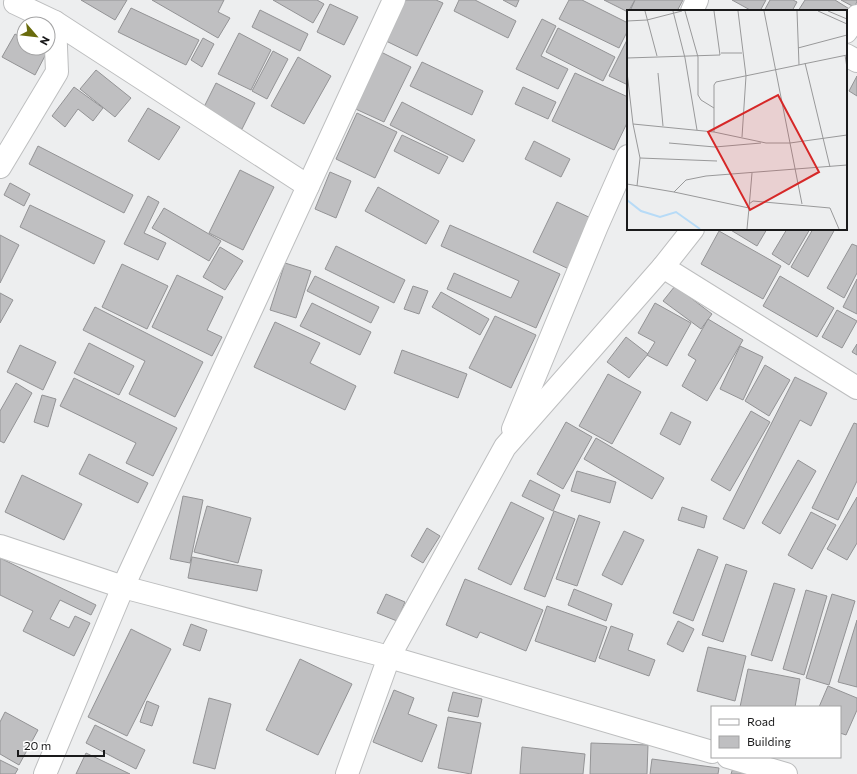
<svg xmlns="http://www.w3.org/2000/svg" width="857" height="774" font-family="Commissioner,sans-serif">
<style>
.building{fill:#bfbfc1;stroke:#939395}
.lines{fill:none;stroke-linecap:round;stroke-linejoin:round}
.minor-casing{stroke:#bdbebf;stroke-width:24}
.minor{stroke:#fff;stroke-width:22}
.inset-river{fill:none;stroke:#b7dbf7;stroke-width:2}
.inset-road{fill:none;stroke:#99999a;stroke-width:1}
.view{fill:#d62828;fill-opacity:0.15;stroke:#d62828;stroke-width:2}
.inset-edge{fill:none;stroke:#1a1a1b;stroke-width:2}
</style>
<rect width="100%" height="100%" fill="#edeeef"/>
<g class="building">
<polygon points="81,0 127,0 115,20"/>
<polygon points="152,0 224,0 218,12 230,18 218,38"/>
<polygon points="273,0 317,0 324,4 313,23"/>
<polygon points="404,0 436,0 443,3 417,56 384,40"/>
<polygon points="459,0 475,0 516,21 508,38 454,11"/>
<polygon points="503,0 519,0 516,7"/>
<polygon points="569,0 582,0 628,23 628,30 619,48 559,19"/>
<polygon points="604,0 635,0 628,12"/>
<polygon points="635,0 683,0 677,11 630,11"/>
<polygon points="732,0 766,0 760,11 752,11"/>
<polygon points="770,0 793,0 797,2 792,11 764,11"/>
<polygon points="805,0 835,0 851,10 846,17 846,11 798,11"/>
<polygon points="841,0 857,0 857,2 854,7"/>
<polygon points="330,4 358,17 344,45 317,32"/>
<polygon points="131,8 199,40 186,65 118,32"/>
<polygon points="260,10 308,34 300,51 252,27"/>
<polygon points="28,17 38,24 24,24 24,36 18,32"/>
<polygon points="542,19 556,26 541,56 568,69 558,89 516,69"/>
<polygon points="558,28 615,57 603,81 546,52"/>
<polygon points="239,33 271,50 251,90 218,74"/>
<polygon points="15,34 24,39 24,48 40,48 47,52 35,75 2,57"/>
<polygon points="203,38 214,44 202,67 191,60"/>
<polygon points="628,38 628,85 609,76"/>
<polygon points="377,50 411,67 384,122 349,106"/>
<polygon points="273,51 288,59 267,99 252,91"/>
<polygon points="298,57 331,76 304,124 271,106"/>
<polygon points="422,62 483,91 472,115 410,86"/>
<polygon points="96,70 131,98 115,117 80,89"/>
<polygon points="575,73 628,97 628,121 614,150 552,121"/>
<polygon points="857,76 857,96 849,91"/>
<polygon points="216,83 255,103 242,129 203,109"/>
<polygon points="74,87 103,108 93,121 78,109 65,127 52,116"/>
<polygon points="523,87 556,102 548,119 515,104"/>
<polygon points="402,102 475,140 463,162 390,125"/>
<polygon points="148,108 180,127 159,160 128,141"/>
<polygon points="357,113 397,132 375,178 336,159"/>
<polygon points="402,135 448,157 439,174 394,151"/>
<polygon points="534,141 570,159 561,177 525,159"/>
<polygon points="38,146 133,195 124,213 29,164"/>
<polygon points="240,170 274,187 243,250 209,233"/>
<polygon points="330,172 351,181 336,218 315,209"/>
<polygon points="10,183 30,194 24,206 4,195"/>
<polygon points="378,187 439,221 426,244 365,211"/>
<polygon points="148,196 159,202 144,233 166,243 158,260 124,244"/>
<polygon points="557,202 595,220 571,270 533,252"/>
<polygon points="30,205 105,241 94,264 20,227"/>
<polygon points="164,208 221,241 209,261 152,228"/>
<polygon points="450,225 560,274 536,328 447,289 454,273 511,298 519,281 441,246"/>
<polygon points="729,229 767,229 757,246"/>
<polygon points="787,229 810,229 789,265 772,254"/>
<polygon points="813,229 835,229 808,277 791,267"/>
<polygon points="719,231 781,266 763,299 701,264"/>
<polygon points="0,235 19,245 0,283"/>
<polygon points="852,244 857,246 857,273 844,298 827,288"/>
<polygon points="336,246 405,280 394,303 325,269"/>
<polygon points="220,247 243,261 225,290 203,277"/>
<polygon points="285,263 311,271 296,318 270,310"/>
<polygon points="122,264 168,286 147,329 102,307"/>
<polygon points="177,275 223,297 207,330 222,337 212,356 152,327"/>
<polygon points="315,276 379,307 371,323 307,291"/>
<polygon points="780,276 834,308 817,337 763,306"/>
<polygon points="857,279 857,314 843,307"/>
<polygon points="413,286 428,291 419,314 404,309"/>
<polygon points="675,286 712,314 701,329 663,301"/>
<polygon points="441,292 489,319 480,335 432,307"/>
<polygon points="0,293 13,300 0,323"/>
<polygon points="312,303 371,332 360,355 300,326"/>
<polygon points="655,303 691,323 667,366 647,355 655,342 638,333"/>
<polygon points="95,307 203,362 175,417 129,394 145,361 83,330"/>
<polygon points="837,310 857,321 842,348 822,337"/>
<polygon points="495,316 536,335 511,388 469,368"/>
<polygon points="708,319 743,340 707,401 682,386 696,360 688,355"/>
<polygon points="275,322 320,343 310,363 356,386 345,410 254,367"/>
<polygon points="626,337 648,354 629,378 607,362"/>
<polygon points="89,343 134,366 119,395 74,373"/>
<polygon points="857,344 857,355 852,352"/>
<polygon points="20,345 56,362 43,390 7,372"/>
<polygon points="740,346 763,357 743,400 720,389"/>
<polygon points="402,350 467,374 458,398 394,373"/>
<polygon points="765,365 790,380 769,416 745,401"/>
<polygon points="608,374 641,392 612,444 579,426"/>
<polygon points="795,377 827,393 811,426 800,420 744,529 723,519"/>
<polygon points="74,378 177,428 153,476 126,463 136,443 60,406"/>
<polygon points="16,383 32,393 4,443 0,441 0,411"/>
<polygon points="42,395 56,399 48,427 34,422"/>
<polygon points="751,411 770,422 730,491 711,480"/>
<polygon points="671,412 691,422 680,445 660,434"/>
<polygon points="566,422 592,437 563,489 537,474"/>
<polygon points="854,423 857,424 857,481 838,520 812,508"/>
<polygon points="596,438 664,478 652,499 584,459"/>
<polygon points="89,454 148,483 138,503 79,474"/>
<polygon points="798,460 816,471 780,534 762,523"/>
<polygon points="577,471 616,482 610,503 571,491"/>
<polygon points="22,475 82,504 64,540 5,512"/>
<polygon points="530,480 560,495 553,511 522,496"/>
<polygon points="183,496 203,500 190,563 170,559"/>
<polygon points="857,497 857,543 847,560 827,549"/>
<polygon points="511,502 544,518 511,585 478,569"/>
<polygon points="207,506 251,518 238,563 194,552"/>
<polygon points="682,507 707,516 704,528 678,520"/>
<polygon points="554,511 575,519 545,597 524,589"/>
<polygon points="811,512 836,525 812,569 788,555"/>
<polygon points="579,515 600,522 577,586 556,579"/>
<polygon points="427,528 440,536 423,563 411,556"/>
<polygon points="624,531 644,540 622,585 602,575"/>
<polygon points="698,549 718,557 693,621 673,613"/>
<polygon points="192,557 262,570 257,591 188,578"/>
<polygon points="0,558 96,605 91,615 60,600 50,619 69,628 75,616 90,623 74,656 23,631 33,611 0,595"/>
<polygon points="726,564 747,571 723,642 702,635"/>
<polygon points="465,579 543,610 526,651 480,632 477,638 446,625"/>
<polygon points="774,583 795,589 772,661 751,655"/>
<polygon points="574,589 612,604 606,621 568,605"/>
<polygon points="806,590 827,596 804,675 783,669"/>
<polygon points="386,594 405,602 397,621 377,613"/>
<polygon points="832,594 855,601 829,685 806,678"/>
<polygon points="547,606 607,627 595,662 535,641"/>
<polygon points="857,620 857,687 838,682"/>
<polygon points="678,621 694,629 683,652 667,644"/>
<polygon points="191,624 207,630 200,651 183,645"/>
<polygon points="611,626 633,634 628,650 655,660 649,676 599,658"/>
<polygon points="131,629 171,649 127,736 88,717"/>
<polygon points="708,647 746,656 735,701 697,691"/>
<polygon points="300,659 352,684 318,755 266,730"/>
<polygon points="748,669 800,679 795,707 740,707"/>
<polygon points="828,686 857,698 857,710 846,735 840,733 840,707 819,707"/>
<polygon points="394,690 414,698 408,714 437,725 422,762 373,742"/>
<polygon points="453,692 482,699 478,717 448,711"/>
<polygon points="209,698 231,704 215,769 193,763"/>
<polygon points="147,701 159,706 152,726 140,722"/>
<polygon points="5,712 38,730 19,765 0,754 0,722"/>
<polygon points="448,717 481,723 471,774 438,768"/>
<polygon points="95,725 145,750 136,769 86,743"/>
<polygon points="591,743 648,745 647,774 590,774"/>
<polygon points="522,747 585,754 583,774 520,774"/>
<polygon points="86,753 130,774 76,774"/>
<polygon points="652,759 719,768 718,774 650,774"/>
<polygon points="0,760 18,769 15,774 0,774"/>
<polygon points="734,765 765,774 731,774"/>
</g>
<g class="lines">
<defs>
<g id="minor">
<polyline points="17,0 15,3 55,22 308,186"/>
<polyline points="692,11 697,0"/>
<polyline points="846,32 857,16"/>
<polyline points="846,55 857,61"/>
<polyline points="0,167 57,72 55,22"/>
<polyline points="663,267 857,388"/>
<polyline points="513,429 597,226 628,156"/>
<polyline points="0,546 123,587 389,657 712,752"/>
<polyline points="728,757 786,774"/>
<polyline points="45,774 123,587 394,0"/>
<polyline points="347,774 389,657 505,447 663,267 693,229"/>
</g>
</defs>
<use href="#minor" class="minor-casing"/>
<use href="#minor" class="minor"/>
</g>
<g transform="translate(627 10)">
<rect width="220" height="220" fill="#edeeef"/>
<path class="inset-river" d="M0,190l14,11 19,6 16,-5 24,17"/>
<path class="inset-road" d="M18,1l12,45M46,1l12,47 12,72M58,1l13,46v38l3,5 13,8M111,1l8,65 -4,61M137,1l38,193M170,1l2,54M191,1l29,13M201,1l19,8M0,11l20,-1 35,-9M171,38l49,-13M94,43h21M218,45l2,13M0,48l93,-3 -6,-44M178,53l25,104M0,62l6,52 81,8 52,11h24l57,-8M31,63l5,53M6,114l7,34 -3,28M87,122v-47l2,-3 131,-27M42,133l46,4 46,-4M13,148l77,3M0,174l47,8 12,-12 20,-4 141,-11M47,182l75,16 3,-35M122,194l4,-3 77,7 9,21M120,219l2,-21"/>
<path class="view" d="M151,85l41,77 -69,38 -42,-78z"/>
<rect width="220" height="220" class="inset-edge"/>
</g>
<rect x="711" y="706" width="130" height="52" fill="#ffffff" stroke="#a3a3a4"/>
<rect x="719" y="719" width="20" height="6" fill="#ffffff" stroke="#a3a3a4"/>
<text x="747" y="726" font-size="12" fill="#1a1a1b">Road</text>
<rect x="719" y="736" width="20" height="12" fill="#bfbfc1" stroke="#a3a3a4"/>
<text x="747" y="746" font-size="12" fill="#1a1a1b">Building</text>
<g transform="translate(36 36) rotate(118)"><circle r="19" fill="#ffffff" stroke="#a3a3a4"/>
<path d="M0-3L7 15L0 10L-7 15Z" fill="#696b0c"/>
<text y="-6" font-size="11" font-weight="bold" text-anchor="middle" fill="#1a1a1b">N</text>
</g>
<path d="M18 750v6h86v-6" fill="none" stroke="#1a1a1b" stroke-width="2"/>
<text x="24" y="750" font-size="12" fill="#1a1a1b" stroke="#ffffff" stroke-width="3" paint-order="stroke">20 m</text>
</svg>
